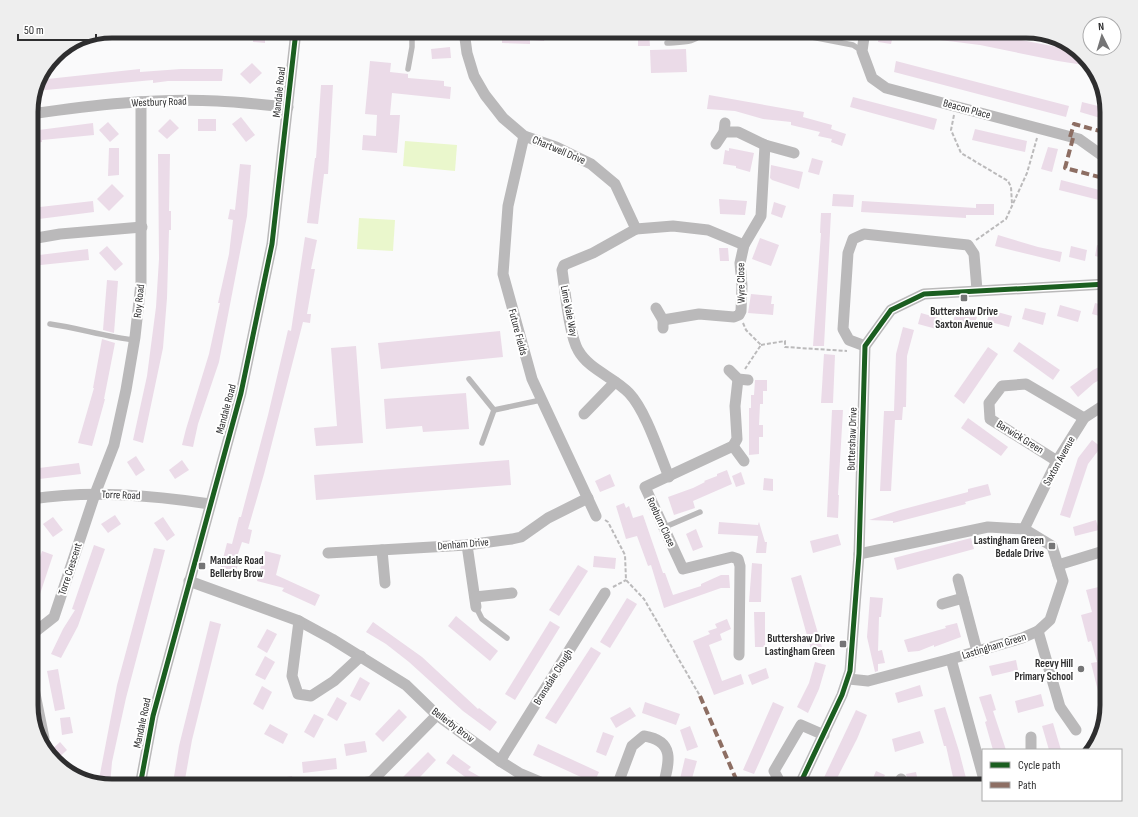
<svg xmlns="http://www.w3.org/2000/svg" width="1138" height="817" font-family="'Sofia Sans Condensed',sans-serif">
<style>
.green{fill:#eaf7cc}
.building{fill:#ebdbe8}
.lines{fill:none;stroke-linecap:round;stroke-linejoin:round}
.path{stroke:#bbbabb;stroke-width:2;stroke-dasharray:4 2;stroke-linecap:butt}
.service{stroke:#bab9ba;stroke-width:5.5}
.minor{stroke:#bab9ba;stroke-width:11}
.quiet{stroke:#8d6e63;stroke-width:4;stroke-dasharray:8 4;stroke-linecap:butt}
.cycleway-casing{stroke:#fff;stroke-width:8}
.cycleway{stroke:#1b5e20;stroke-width:5}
.poi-dot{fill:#757576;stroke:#fff;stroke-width:1.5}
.labels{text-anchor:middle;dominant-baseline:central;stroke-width:4;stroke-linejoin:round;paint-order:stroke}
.street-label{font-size:11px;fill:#2e2e2f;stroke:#fff}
.poi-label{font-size:11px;font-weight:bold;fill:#2e2e2f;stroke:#fff;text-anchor:end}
.rim{fill:none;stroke:#2e2e2f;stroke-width:5}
</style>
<rect width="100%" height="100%" fill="#fafafb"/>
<g class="green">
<polygon points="405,141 457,145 455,171 403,166"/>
<polygon points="359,218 395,220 393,251 357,249"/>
</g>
<g class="building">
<polygon points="254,31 265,31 265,43 253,42"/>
<polygon points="502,31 546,31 544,41 530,40 530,44 502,43"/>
<polygon points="880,31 894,31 891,44 878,42"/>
<polygon points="899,31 968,31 990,34 1078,51 1090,66 1058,61 980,45 924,38 924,40 899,35"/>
<polygon points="638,33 649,33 650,46 638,46"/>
<polygon points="450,47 451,58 432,59 431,49"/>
<polygon points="686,49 687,72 651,73 650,50"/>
<polygon points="370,61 391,63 390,72 408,74 408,78 444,81 444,86 451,87 450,99 392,93 390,115 400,115 397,153 362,150 363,135 376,136 377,115 365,114"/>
<polygon points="896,61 1069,106 1066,117 894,72"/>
<polygon points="252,63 262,73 250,84 240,74"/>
<polygon points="140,69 140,72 181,69 223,69 222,81 168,81 153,83 153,80 35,91 38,80"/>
<polygon points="321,85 333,85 328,174 324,174 318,224 307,223 315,158 316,158"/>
<polygon points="709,95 804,112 803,117 832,125 831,129 846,134 842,146 831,142 832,139 818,136 820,132 791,125 791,122 763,119 735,111 707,109"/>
<polygon points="853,97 937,119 934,130 850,107"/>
<polygon points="1082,102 1106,108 1107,120 1080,112"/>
<polygon points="241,117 255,135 246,142 232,124"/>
<polygon points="170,119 179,128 167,139 158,131"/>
<rect x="198" y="119" width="18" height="12"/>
<polygon points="108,122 119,134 110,142 99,130"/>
<polygon points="93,123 94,135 42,140 42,142 31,144 31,131"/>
<polygon points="975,129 1027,141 1025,152 972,140"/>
<polygon points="1048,147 1058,149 1052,172 1041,169"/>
<polygon points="109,148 119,148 119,175 108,176"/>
<polygon points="729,148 754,153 750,172 736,168 736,166 723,164 725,150 729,151"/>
<polygon points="158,154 170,154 169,211 171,211 171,230 169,230 167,298 163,348 143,443 133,440 147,376 156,307 159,259"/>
<polygon points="812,158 823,161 819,175 808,172"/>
<polygon points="240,164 251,165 247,216 219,362 198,424 193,447 182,445 186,429 209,354 220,303 218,303 229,254 233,220 228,219 230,209 235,210"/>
<polygon points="771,165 803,172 799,189 772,180 770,178"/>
<polygon points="1061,180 1107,192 1107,202 1059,190"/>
<polygon points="112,184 124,196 109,211 97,199"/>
<polygon points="833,194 854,195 853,207 832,206"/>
<polygon points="719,199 747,201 745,215 720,214"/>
<polygon points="93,201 94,212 31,220 31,208"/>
<polygon points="862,201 976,208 976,204 994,204 994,215 966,215 966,218 861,212"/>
<polygon points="774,202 786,206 782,218 771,214"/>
<polygon points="821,213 831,213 824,346 813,346 821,233 820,233"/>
<polygon points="998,235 1038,247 1062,252 1060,262 995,246"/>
<polygon points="305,237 317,240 311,269 315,269 307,314 311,314 310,323 303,322 264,474 248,529 252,530 249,544 242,542 235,563 238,564 235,574 220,570 227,543 232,544 239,517 241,517 268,415 288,330 291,331"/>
<polygon points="760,238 779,245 771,266 752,259"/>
<polygon points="1097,245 1107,248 1107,259 1095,256"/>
<polygon points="107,246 123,264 115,271 99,253"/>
<polygon points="1071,246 1087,250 1085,261 1069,257"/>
<polygon points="719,248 728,248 729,261 720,261"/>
<polygon points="88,249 89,260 31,266 31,256"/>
<polygon points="107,280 118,281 114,333 103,330"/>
<polygon points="751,294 772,296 771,304 774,304 773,315 748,313"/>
<polygon points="1095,303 1107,306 1107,318 1092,314"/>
<polygon points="1060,305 1081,311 1078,322 1057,316"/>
<polygon points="1025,308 1046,313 1043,325 1022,319"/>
<polygon points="990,310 1012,316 1009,327 987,321"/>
<polygon points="956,311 977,317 973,328 953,322"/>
<polygon points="921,313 942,319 940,330 918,324"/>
<polygon points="903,327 914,330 907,356 906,407 903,407 902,420 895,420 891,491 880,491 884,411 894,411 896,354"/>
<polygon points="500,331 503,357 381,369 378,343"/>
<polygon points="102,339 115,343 104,399 105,399 92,446 78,443 94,388 93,388"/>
<polygon points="1019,342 1060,370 1053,380 1013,351"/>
<polygon points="356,346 363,443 316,446 314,428 337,426 331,348"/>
<polygon points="988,347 998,354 964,404 954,396"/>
<polygon points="824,354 835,355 833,403 821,403"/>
<polygon points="1107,363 1107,376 1094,383 1078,397 1070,387 1093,370"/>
<polygon points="755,380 767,380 767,391 763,391 763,404 760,404 759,425 763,425 763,437 759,437 759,454 749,455 749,408 751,408 751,395 754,395"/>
<polygon points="466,393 469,429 423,432 422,426 386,429 384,399"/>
<polygon points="832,410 843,410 838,495 839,495 838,518 827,517"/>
<polygon points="968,418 1008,447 1001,456 961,428"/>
<polygon points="1092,440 1101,447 1088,464 1070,518 1060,515 1078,458"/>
<polygon points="136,456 145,470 136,476 127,462"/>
<polygon points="182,460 189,470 175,479 169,470"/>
<polygon points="509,460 511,485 316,500 314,475"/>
<polygon points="79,463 81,474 31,480 31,469"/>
<polygon points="727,470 732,484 693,501 695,508 674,515 668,497 693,488 705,482 704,481 717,476 717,474"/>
<polygon points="741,472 745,484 736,487 732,476"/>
<polygon points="610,474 615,486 600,492 595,481"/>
<polygon points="764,478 773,479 773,491 763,490"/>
<polygon points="988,484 991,495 965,502 966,504 893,523 893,521 869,520 900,510 968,492 968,489"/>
<polygon points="624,503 626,508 629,506 633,518 643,515 663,573 665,573 673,595 701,586 701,584 721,575 729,575 730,588 721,588 664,608 651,565 648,566 637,536 626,539 616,506"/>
<polygon points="115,515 121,524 108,533 101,524"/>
<polygon points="53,517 63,530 53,537 43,524"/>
<polygon points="163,517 175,535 167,541 154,523"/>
<polygon points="1096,520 1099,530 1075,536 1073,527"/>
<polygon points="719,522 758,525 759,522 765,542 767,542 766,553 756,553 758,536 718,534"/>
<polygon points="696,529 703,547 693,551 686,534"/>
<polygon points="838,534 841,545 813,553 810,541"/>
<polygon points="971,538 974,549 897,570 894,558"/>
<polygon points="94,545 105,549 78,626 61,658 51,654 63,629 75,610 72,609"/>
<polygon points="154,548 165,550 126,698 112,762 110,785 99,782 100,774 117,685"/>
<polygon points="42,551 53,555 40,594 31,591 31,584"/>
<polygon points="265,551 281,555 276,575 320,595 315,606 282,591 284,588 257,581"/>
<polygon points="594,556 616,558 615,569 593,567"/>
<polygon points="752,563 762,564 761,602 749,602"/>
<polygon points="578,565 588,571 559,616 549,610"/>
<polygon points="801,575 824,654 813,657 791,578"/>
<polygon points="1107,585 1107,689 1098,691 1091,663 1097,662 1091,641 1088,642 1081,615 1092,612 1086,590"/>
<polygon points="870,597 883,598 881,617 879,617 878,651 882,650 885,663 878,664 878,671 875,672 867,637"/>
<polygon points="627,598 637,604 610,648 600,642"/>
<polygon points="754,612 765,612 765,647 755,647"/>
<polygon points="456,616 498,651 490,661 448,626"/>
<polygon points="727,619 731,629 720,634 722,640 709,645 722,681 741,674 744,684 714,695 693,641 710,634 708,631 717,628 715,624"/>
<polygon points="210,621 221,624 192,740 184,785 173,783 179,746"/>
<polygon points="550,621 560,627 515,700 505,694"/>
<polygon points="373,622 422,657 478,709 479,708 497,722 490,731 463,711 409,662 386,644 366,632"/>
<polygon points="957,623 961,637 934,647 934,645 919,651 908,652 904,640 946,628 945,626"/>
<polygon points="267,629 277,634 267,653 257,647"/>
<polygon points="591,647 601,653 556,724 545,718"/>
<polygon points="265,656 275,662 265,680 255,675"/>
<polygon points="1016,660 1018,670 992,676 989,666"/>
<polygon points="815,662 826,665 819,689 808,713 797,707 809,683"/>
<polygon points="766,668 769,678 752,685 748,675"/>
<polygon points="58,669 65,709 55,711 47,671"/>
<polygon points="360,677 370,683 360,701 350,696"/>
<polygon points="920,685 923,696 898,703 895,693"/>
<polygon points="262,686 272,692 263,710 253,704"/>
<polygon points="991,694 996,710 993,711 1006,750 993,750 985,722 987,721 979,697"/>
<polygon points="1041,694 1044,706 1018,713 1015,701"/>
<polygon points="337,697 347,703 337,721 327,715"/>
<polygon points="645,702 680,714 676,725 642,713"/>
<polygon points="773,702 784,707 754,774 743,770"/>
<polygon points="630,707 636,716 616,728 610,718"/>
<polygon points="945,707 959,751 968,786 955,786 946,746 944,746 934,710"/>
<polygon points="399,709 407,717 383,742 375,734"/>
<polygon points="856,710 867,715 857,739 833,786 820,786"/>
<polygon points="314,714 324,719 314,738 304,732"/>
<polygon points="70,717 73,733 62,735 60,718"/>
<polygon points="1053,723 1061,750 1049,750 1042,726"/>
<polygon points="270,724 288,734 283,744 264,734"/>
<polygon points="690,726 698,747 687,751 680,730"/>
<polygon points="920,731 924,743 895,752 892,739"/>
<polygon points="603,732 614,736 606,756 596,752"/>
<polygon points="365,741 367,752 346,756 344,744"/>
<polygon points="60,742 67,750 55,761 48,753"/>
<polygon points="538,744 599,772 594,783 533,755"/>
<polygon points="428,752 436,760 421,776 411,786 394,786"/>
<polygon points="453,754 471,767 468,770 496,786 470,786 472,782 446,763"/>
<polygon points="336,758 337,769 303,773 302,762"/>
<polygon points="685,758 697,761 691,782 680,779"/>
<polygon points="876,771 885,775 880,786 871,783"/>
<polygon points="916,772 919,786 909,786 906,774"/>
<polygon points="292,776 294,786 283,786 281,778"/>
</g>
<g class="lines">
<g class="path">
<polyline points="954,115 951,130 961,153 1008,181 1011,187 1012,204"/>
<polyline points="976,240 1006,219 1027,173 1037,138"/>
<polyline points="743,323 746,330 761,345 745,369"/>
<polyline points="761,345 785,341 785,347 847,351"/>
<polyline points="605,520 608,522 625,555 626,580 644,599 700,696"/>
<polyline points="613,587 626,580"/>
</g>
<g class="service">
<polyline points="781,31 853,45 862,51"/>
<path d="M667,43c11,-1 32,1 35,-12"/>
<polyline points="408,69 412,47 412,31"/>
<path d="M50,324c29,4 56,13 85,16"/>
<polyline points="469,379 494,410"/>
<polyline points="494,410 541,400"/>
<polyline points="482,443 494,410"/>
<polyline points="665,527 700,512"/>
<polyline points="476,607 482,619 507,638"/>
</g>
<g class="minor">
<polyline points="464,31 467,53 474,76 485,95 503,118 524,136 556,147 591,164 615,184 636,229"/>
<polyline points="865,31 862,51 872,78 886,88 1079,139 1107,159"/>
<path d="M31,114c62,-9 124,-16 186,-13 24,1 47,4 71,6"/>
<polyline points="724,132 738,132 765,145 794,153"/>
<polyline points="524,136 508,206 503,274 532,379 596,516"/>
<polyline points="716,144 724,132 725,123"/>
<polyline points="31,239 60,234 142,227"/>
<polyline points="656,308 663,320 663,328"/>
<polyline points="663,320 699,314 734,317 739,315 741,311 742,286 740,263 744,245 761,216 765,145"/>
<polyline points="865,346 849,340 843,329 848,253 853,239 864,234 968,245 974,254 977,290"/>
<polyline points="729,370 738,379 748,380"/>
<polyline points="738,379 735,406 737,439 733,446 645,487 683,569 732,557 738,559 740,566 739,655"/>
<polyline points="584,414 615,382"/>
<polyline points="733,446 744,461"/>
<polyline points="1057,461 990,419 989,403 1002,386 1026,384 1084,418"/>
<path d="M669,477c-10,-24 -23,-66 -40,-84 -15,-16 -40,-23 -51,-43 -9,-15 -13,-61 -16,-80l2,-5 29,-12 43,-24 37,-3 35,4 36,15"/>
<path d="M31,499c60,-9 119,-4 179,5"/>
<polyline points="1024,529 1057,461 1084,418 1107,403"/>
<polyline points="467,545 476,607"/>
<polyline points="382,550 385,583"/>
<polyline points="328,553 467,545 512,539 521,537 548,518 588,498"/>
<polyline points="1058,565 1107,550"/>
<polyline points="958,579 977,651"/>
<polyline points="189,581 299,621 332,639 406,685 437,715 500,761 519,773 550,786"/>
<polyline points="475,597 512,593"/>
<polyline points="942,604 963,598"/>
<polyline points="299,621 292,676 298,694 311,696 334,681 361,656"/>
<polyline points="1038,631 1060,707 1076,730"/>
<polyline points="31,635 54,617 95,494 114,445 126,390 135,337 141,283 141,102"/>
<polyline points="951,659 983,776"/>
<polyline points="31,674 44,738"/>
<polyline points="849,679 868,681 951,659 1022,638 1038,631 1050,620 1063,581 1052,546 1024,529 988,527 859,554"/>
<polyline points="1031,750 1031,737"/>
<polyline points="500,761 605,593"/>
<polyline points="901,779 902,786"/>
<polyline points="140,786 153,716 241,393 272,244 296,31"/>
<polyline points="340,786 369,782"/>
<polyline points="367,786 437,715"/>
<path d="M617,786l15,-40 12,-10c32,5 25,27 19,50"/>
<polyline points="782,786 774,771 801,725 824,735"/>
<polyline points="799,786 842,695 850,671 859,554 865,346 891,310 924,294 1107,284"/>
</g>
<g class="quiet">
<polyline points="1070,137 1074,124 1107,133"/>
<polyline points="1073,138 1065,168 1107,179"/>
<polyline points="1100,408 1107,414"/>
<polyline points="700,696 739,786"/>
</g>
<defs>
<g id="cycleway">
<polyline points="140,786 153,716 241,393 272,244 296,31"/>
<polyline points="799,786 842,695 850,671 859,554 865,346 891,310 924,294 1107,284"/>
</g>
</defs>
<use href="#cycleway" class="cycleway-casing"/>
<use href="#cycleway" class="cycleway"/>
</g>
<g class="poi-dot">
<rect x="960" y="294" width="8" height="8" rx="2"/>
<rect x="1048" y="542" width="8" height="8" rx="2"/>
<rect x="198" y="562" width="8" height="8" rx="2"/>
<rect x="839" y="640" width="8" height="8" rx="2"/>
<circle cx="1081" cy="669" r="4"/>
</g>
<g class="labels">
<g class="street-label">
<text transform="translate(279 92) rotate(-84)">Mandale Road</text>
<text transform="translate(159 102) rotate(-2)">Westbury Road</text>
<text transform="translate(967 109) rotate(15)">Beacon Place</text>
<text transform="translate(559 150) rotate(23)">Chartwell Drive</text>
<text transform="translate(741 283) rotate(-91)">Wyre Close</text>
<text transform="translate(139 301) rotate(-84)">Roy Road</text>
<text transform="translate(569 311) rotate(79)">Lime Vale Way</text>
<text transform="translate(518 332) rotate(75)">Future Fields</text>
<text transform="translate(226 409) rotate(-75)">Mandale Road</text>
<text transform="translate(1020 437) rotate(32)">Barwick Green</text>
<text transform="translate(852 439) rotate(-88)">Buttershaw Drive</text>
<text transform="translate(1059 461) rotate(-61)">Saxton Avenue</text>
<text transform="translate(121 495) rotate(2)">Torre Road</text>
<text transform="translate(661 522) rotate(65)">Roeburn Close</text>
<text transform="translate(463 544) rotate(-5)">Denham Drive</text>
<text transform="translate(70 569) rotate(-72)">Torre Crescent</text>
<text transform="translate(994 646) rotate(-17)">Lastingham Green</text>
<text transform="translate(553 677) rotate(-58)">Bransdale Clough</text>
<text transform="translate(142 723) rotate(-78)">Mandale Road</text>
<text transform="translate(453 725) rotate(37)">Bellerby Brow</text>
</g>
<g class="poi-label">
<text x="964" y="311" text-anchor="middle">Buttershaw Drive<tspan x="964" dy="13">Saxton Avenue</tspan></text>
<text x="1044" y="540">Lastingham Green<tspan x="1044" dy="13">Bedale Drive</tspan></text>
<text x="210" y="560" text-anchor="start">Mandale Road<tspan x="210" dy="13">Bellerby Brow</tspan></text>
<text x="835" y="638">Buttershaw Drive<tspan x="835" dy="13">Lastingham Green</tspan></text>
<text x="1073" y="663">Reevy Hill<tspan x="1073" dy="13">Primary School</tspan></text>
</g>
</g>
<path d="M0 0H1138V817H0ZM112 38H1026A74 74 0 0 1 1100 112V705A74 74 0 0 1 1026 779H112A74 74 0 0 1 38 705V112A74 74 0 0 1 112 38Z" fill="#eee" fill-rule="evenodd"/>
<path class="rim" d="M112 38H1026A74 74 0 0 1 1100 112V705A74 74 0 0 1 1026 779H112A74 74 0 0 1 38 705V112A74 74 0 0 1 112 38Z"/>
<rect x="982" y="749" width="140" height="52" fill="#ffffff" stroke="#ababac"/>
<rect x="990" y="762" width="20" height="6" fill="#1b5e20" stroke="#ababac"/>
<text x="1018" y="769" font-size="12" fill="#2e2e2f">Cycle path</text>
<rect x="990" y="782" width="20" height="6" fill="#8d6e63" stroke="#ababac"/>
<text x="1018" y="789" font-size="12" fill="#2e2e2f">Path</text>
<g transform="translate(1102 36) rotate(355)"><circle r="19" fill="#ffffff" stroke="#ababac"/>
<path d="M0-3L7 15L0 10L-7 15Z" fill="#757576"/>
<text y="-6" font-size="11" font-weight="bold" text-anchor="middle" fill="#2e2e2f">N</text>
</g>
<path d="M18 34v6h78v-6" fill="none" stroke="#2e2e2f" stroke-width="2"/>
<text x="24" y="34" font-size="12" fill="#2e2e2f" stroke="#ffffff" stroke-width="3" paint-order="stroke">50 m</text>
</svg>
